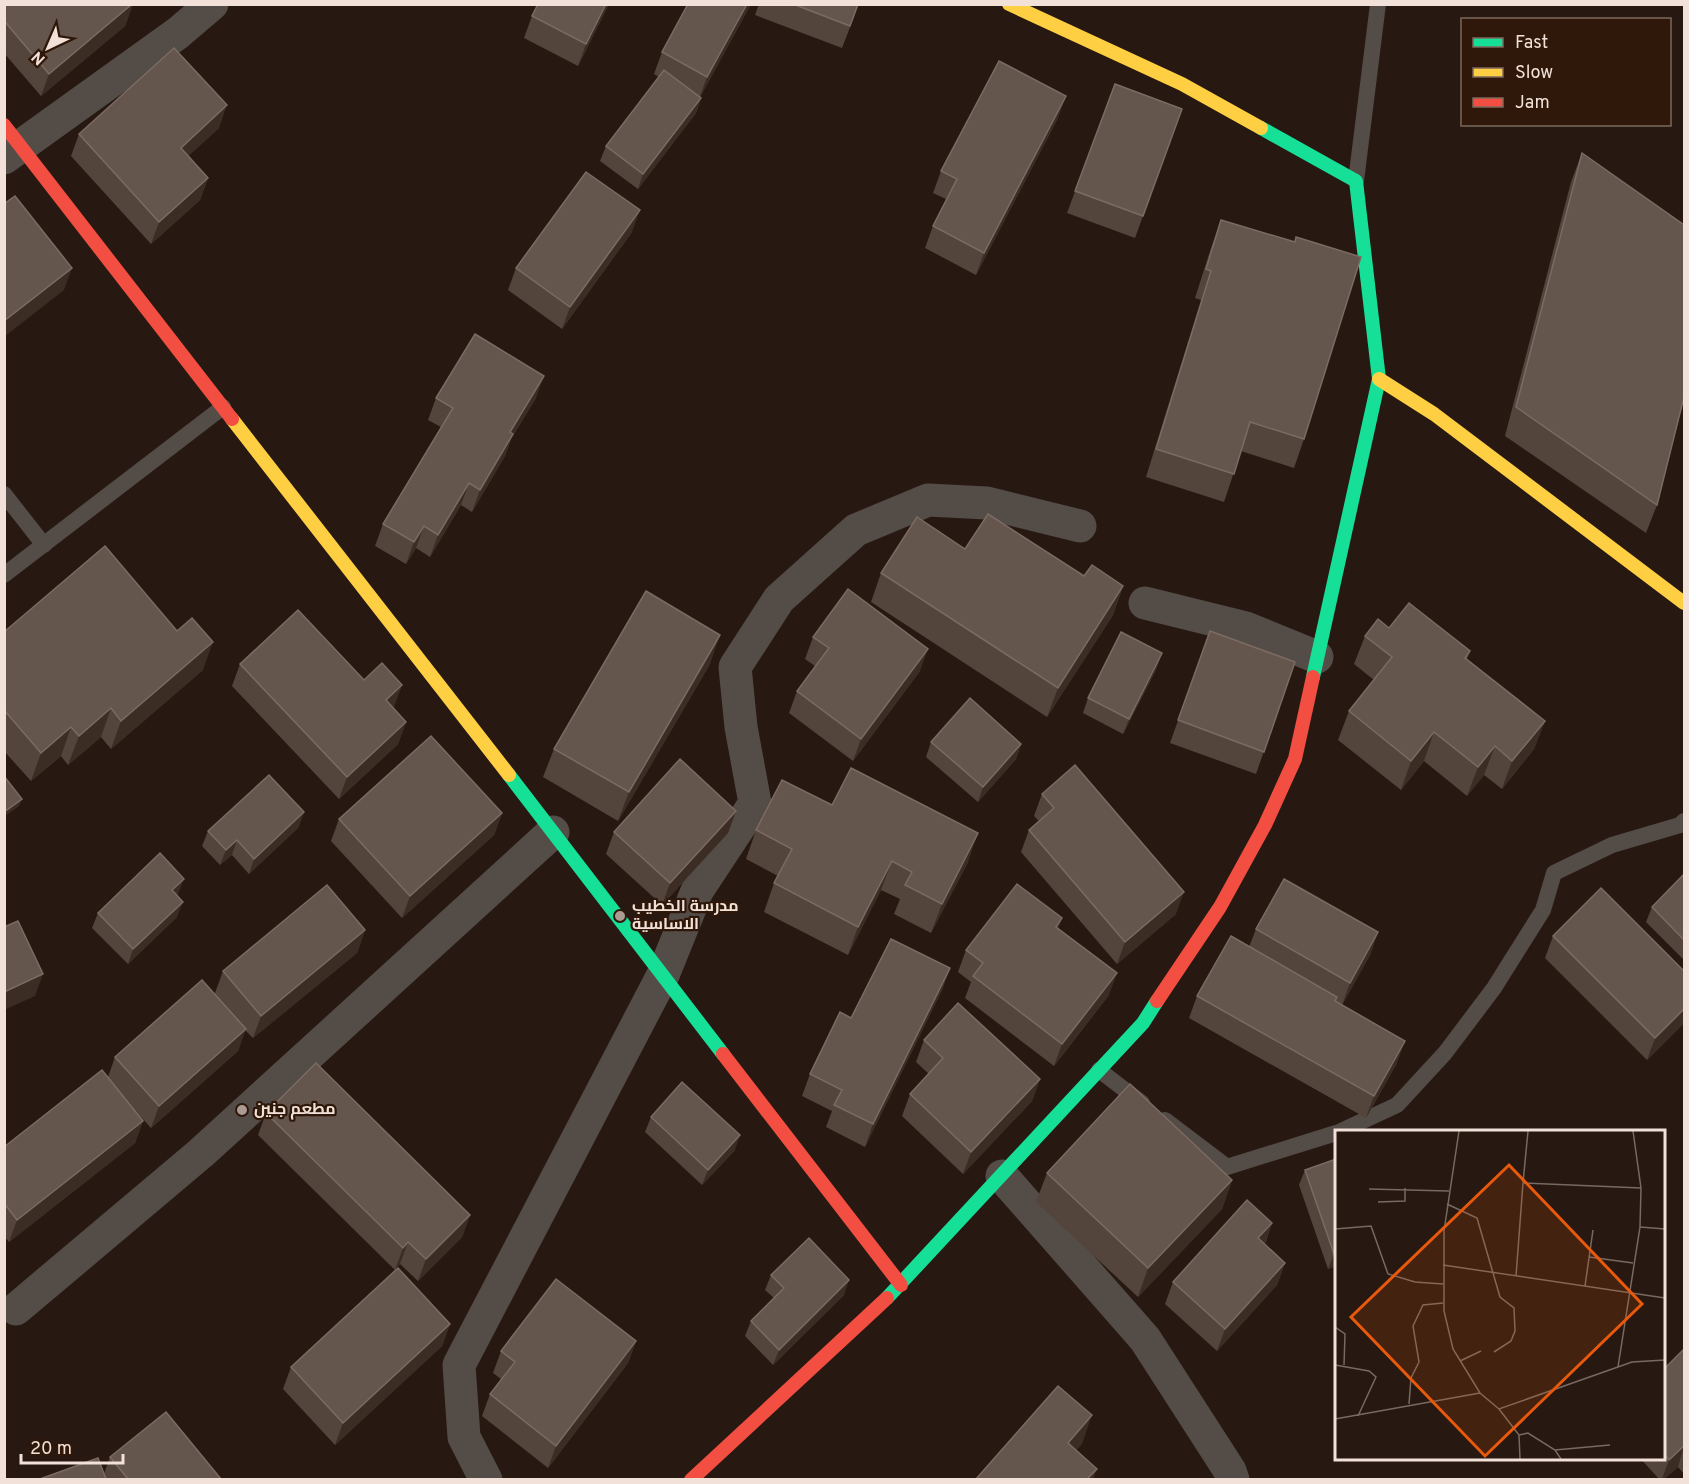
<svg xmlns="http://www.w3.org/2000/svg" width="1689" height="1484" font-family="Overpass,Cairo,sans-serif">
<style>
.lines{fill:none;stroke-linecap:round;stroke-linejoin:round}
.lane{stroke:#544c47;stroke-width:16}
.street{stroke:#544c47;stroke-width:33}
.fast{stroke:#16e098;stroke-width:14}
.slow{stroke:#ffcf43;stroke-width:14}
.jam{stroke:#f24e42;stroke-width:14}
.wall{fill:#54453c}
.shaded-wall{fill:#3b2c24}
.building{fill:#65564d;stroke:#7b6b62;stroke-width:1.5}
.poi-dot{fill:#ab9b92;stroke:#2f1709;stroke-width:2}
.labels{text-anchor:middle;dominant-baseline:central;stroke-width:4.5;stroke-linejoin:round;paint-order:stroke}
.poi-label{font-size:16px;font-weight:bold;fill:#f2e1d8;stroke:#2f1709;text-anchor:start}
.inset-road{fill:none;stroke:#786961;stroke-width:1.5}
.view{fill:#e8590c;fill-opacity:0.15;stroke:#e8590c;stroke-width:3}
.inset-edge{fill:none;stroke:#f2e1d8;stroke-width:3}
</style>
<rect width="100%" height="100%" fill="#271911"/>
<g class="lines">
<g class="lane">
<polyline points="1356,181 1378,4"/>
<polyline points="4,494 44,545"/>
<polyline points="4,575 223,407"/>
<polyline points="1099,1070 1142,1103"/>
<polyline points="1165,1120 1227,1167 1336,1133"/>
<polyline points="1339,1132 1397,1105 1445,1053 1494,988 1543,910 1554,873 1612,845 1680,825 1684,821"/>
</g>
<g class="street">
<polyline points="4,158 178,33 212,4"/>
<polyline points="1145,603 1246,628 1317,657"/>
<polyline points="1002,1176 1145,1339 1230,1471 1233,1480"/>
<polyline points="16,1309 201,1153 553,832"/>
<polyline points="486,1480 464,1437 459,1365 663,975 697,891 755,803 741,727 735,667 779,599 856,530 928,500 987,503 1080,526"/>
</g>
<g class="fast">
<polyline points="1261,128 1356,181 1379,379 1313,677"/>
<polyline points="509,775 723,1054"/>
<polyline points="887,1298 1143,1023 1157,1001"/>
</g>
<g class="slow">
<polyline points="1009,4 1182,84 1261,128"/>
<polyline points="1379,379 1434,414 1684,603"/>
<polyline points="232,419 509,775"/>
</g>
<g class="jam">
<polyline points="4,125 232,419"/>
<polyline points="1157,1001 1220,907 1265,825 1295,759 1313,677"/>
<polyline points="723,1054 901,1285"/>
<polyline points="691,1480 887,1298"/>
</g>
</g>
<g class="wall">
<polygon points="4,4 133,4 125,26 41,96 4,53"/>
<polygon points="538,4 609,4 578,66 524,38 532,16"/>
<polygon points="751,4 700,97 701,98 696,113 638,189 600,161 606,146 659,77 654,74 662,52"/>
<polygon points="759,4 859,4 842,48 755,15"/>
<polygon points="1115,84 1182,109 1135,238 1067,213"/>
<polygon points="1058,118 976,275 925,248 933,226 946,199 933,193 941,171"/>
<polygon points="219,128 188,156 208,178 200,200 151,244 71,156 79,134"/>
<polygon points="1582,153 1657,505 1646,533 1505,436 1571,182"/>
<polygon points="1221,220 1304,439 1294,468 1241,451 1224,502 1146,477 1201,300 1195,298 1211,248"/>
<polygon points="632,232 562,329 508,290 516,268"/>
<polygon points="436,398 536,398 511,439 505,456 472,512 461,505 430,557 416,548 406,564 375,546 383,524 441,427 428,420"/>
<polygon points="965,549 1123,586 1113,615 1047,717 871,602 881,573"/>
<polygon points="1389,628 1470,651 1467,659 1545,721 1534,749 1502,789 1484,775 1467,796 1424,761 1401,790 1338,740 1349,711 1374,680 1354,664 1365,636"/>
<polygon points="1210,631 1295,662 1256,774 1170,743"/>
<polygon points="4,632 203,670 111,749 101,737 68,765 61,756 31,781 4,751"/>
<polygon points="813,637 920,671 853,761 789,713 797,691 815,666 805,659"/>
<polygon points="240,664 402,685 393,708 406,722 398,744 339,799 232,686"/>
<polygon points="710,664 618,821 543,777 554,749"/>
<polygon points="1157,668 1123,734 1083,713 1088,698"/>
<polygon points="931,742 1021,744 1016,759 978,802 926,757"/>
<polygon points="1042,794 1176,914 1117,964 1021,852 1029,830 1039,821 1034,816"/>
<polygon points="832,805 968,862 931,933 894,914 900,899 881,890 848,955 764,912 774,883 778,876 746,859 756,830"/>
<polygon points="736,811 728,833 662,905 606,854 614,832"/>
<polygon points="502,813 494,835 402,918 331,841 339,819"/>
<polygon points="299,827 249,874 232,855 220,865 202,846 208,831"/>
<polygon points="1684,874 1684,960 1646,922 1652,907"/>
<polygon points="178,894 177,895 177,917 128,964 92,928 98,913"/>
<polygon points="1062,918 1058,928 1109,995 1054,1066 965,998 971,982 958,972 966,950"/>
<polygon points="1256,929 1378,932 1370,955 1342,1005 1336,1001 1336,1002 1397,1063 1366,1118 1189,1018 1197,996 1249,947"/>
<polygon points="365,930 357,953 253,1038 245,1030 238,1051 151,1128 133,1108 143,1121 135,1143 9,1242 4,1236 4,1147 108,1077 115,1057 215,993 223,971"/>
<polygon points="1553,936 1684,971 1684,1023 1647,1060 1545,958"/>
<polygon points="950,968 942,990 865,1147 826,1127 832,1111 802,1096 810,1074 851,1018"/>
<polygon points="924,1040 1040,1079 1032,1101 963,1174 902,1116 910,1094 929,1074 916,1062"/>
<polygon points="266,1113 470,1215 462,1237 418,1281 400,1264 395,1270 258,1135"/>
<polygon points="651,1117 735,1150 702,1185 645,1132"/>
<polygon points="1336,1159 1336,1266 1328,1269 1299,1185 1305,1170"/>
<polygon points="1047,1173 1232,1180 1222,1209 1138,1297 1036,1202"/>
<polygon points="1272,1223 1265,1244 1285,1263 1277,1285 1217,1351 1165,1304 1173,1282"/>
<polygon points="771,1275 844,1295 773,1365 745,1336 751,1321 774,1298 765,1290"/>
<polygon points="450,1324 442,1346 335,1445 283,1389 291,1367"/>
<polygon points="636,1341 628,1363 548,1468 482,1416 490,1394 501,1379 493,1373 501,1351"/>
<polygon points="1684,1349 1684,1474 1678,1467 1664,1479 1659,1479 1640,1458 1664,1458 1664,1369"/>
<polygon points="110,1457 221,1479 40,1479 104,1474"/>
</g>
<g class="shaded-wall">
<polygon points="133,4 125,26 41,96 49,74"/>
<polygon points="606,4 609,4 578,66 586,44"/>
<polygon points="747,4 751,4 699,99 707,77"/>
<polygon points="1066,96 1058,118 976,275 984,253"/>
<polygon points="701,98 696,113 638,189 643,174"/>
<polygon points="227,105 219,128 173,170 181,148"/>
<polygon points="208,178 200,200 151,244 159,222"/>
<polygon points="640,210 632,232 562,329 570,307"/>
<polygon points="72,268 64,290 4,337 4,321"/>
<polygon points="544,376 536,398 511,439 505,456 472,512 480,490 510,432"/>
<polygon points="469,483 461,505 430,557 438,535"/>
<polygon points="424,526 416,548 406,564 414,542"/>
<polygon points="1123,586 1113,615 1047,717 1058,688"/>
<polygon points="720,635 710,664 618,821 629,792"/>
<polygon points="213,642 203,670 111,749 121,721"/>
<polygon points="928,649 920,671 853,761 861,739"/>
<polygon points="1162,653 1157,668 1123,734 1129,719"/>
<polygon points="402,685 394,707 378,722 386,700"/>
<polygon points="111,708 101,737 68,765 79,736"/>
<polygon points="1545,721 1534,749 1502,789 1512,761"/>
<polygon points="406,722 398,744 339,799 347,777"/>
<polygon points="71,727 61,756 31,781 41,753"/>
<polygon points="1434,732 1424,761 1401,790 1411,761"/>
<polygon points="1021,744 1016,759 978,802 983,787"/>
<polygon points="1495,746 1484,775 1467,796 1478,767"/>
<polygon points="22,799 19,806 4,817 4,812"/>
<polygon points="736,811 728,833 662,905 670,883"/>
<polygon points="304,812 299,827 249,874 254,859"/>
<polygon points="502,813 494,835 402,918 410,896"/>
<polygon points="978,833 968,862 931,933 942,904"/>
<polygon points="237,840 232,855 220,865 226,850"/>
<polygon points="892,861 881,890 848,955 858,927"/>
<polygon points="184,879 178,894 166,905 172,890"/>
<polygon points="1184,892 1176,914 1117,964 1125,942"/>
<polygon points="183,902 177,917 128,964 133,949"/>
<polygon points="1062,918 1054,940 1056,927"/>
<polygon points="365,930 357,953 253,1038 261,1016"/>
<polygon points="1378,932 1370,955 1342,1005 1350,983"/>
<polygon points="950,968 942,990 865,1147 873,1124"/>
<polygon points="1117,973 1109,995 1054,1066 1062,1044"/>
<polygon points="43,974 35,996 4,1010 4,992"/>
<polygon points="1684,1009 1684,1023 1647,1060 1655,1038"/>
<polygon points="246,1029 238,1051 151,1128 159,1106"/>
<polygon points="1405,1041 1397,1063 1366,1118 1374,1096"/>
<polygon points="1040,1079 1032,1101 963,1174 971,1152"/>
<polygon points="143,1121 135,1143 9,1242 17,1220"/>
<polygon points="740,1135 735,1150 702,1185 708,1170"/>
<polygon points="1232,1180 1222,1209 1138,1297 1148,1268"/>
<polygon points="470,1215 462,1237 418,1281 426,1259"/>
<polygon points="1272,1223 1264,1245 1258,1238"/>
<polygon points="408,1242 400,1264 395,1270 403,1248"/>
<polygon points="1336,1253 1336,1266 1328,1269 1334,1254"/>
<polygon points="1285,1263 1277,1285 1217,1351 1225,1329"/>
<polygon points="849,1280 844,1295 773,1365 779,1350"/>
<polygon points="450,1324 442,1346 335,1445 343,1423"/>
<polygon points="636,1341 628,1363 548,1468 556,1446"/>
<polygon points="1092,1415 1082,1444 1057,1472 1068,1443"/>
<polygon points="1684,1446 1678,1467 1664,1479 1662,1479 1669,1460"/>
<polygon points="1097,1469 1093,1479 1088,1479"/>
</g>
<g class="building">
<polygon points="4,4 132,4 49,74 6,23 4,24"/>
<polygon points="538,4 606,4 586,44 532,16"/>
<polygon points="688,4 747,4 707,77 662,52"/>
<polygon points="793,4 858,4 850,26"/>
<polygon points="174,48 227,105 181,148 208,178 159,222 79,134"/>
<polygon points="999,61 1066,96 984,253 933,226 957,179 941,171"/>
<polygon points="664,70 701,98 643,174 606,146"/>
<polygon points="1115,84 1182,109 1143,216 1075,191"/>
<polygon points="1582,153 1684,225 1684,397 1657,505 1516,407"/>
<polygon points="586,172 640,210 570,307 516,268"/>
<polygon points="15,196 72,268 4,321 4,204"/>
<polygon points="1221,220 1295,242 1296,237 1361,257 1304,439 1250,422 1234,474 1156,449 1211,271 1206,269"/>
<polygon points="475,334 544,376 510,432 513,434 480,490 469,483 438,535 424,526 414,542 383,524 453,408 436,398"/>
<polygon points="988,514 1084,576 1092,565 1123,586 1058,688 881,573 917,517 965,549"/>
<polygon points="105,546 177,631 192,618 213,642 121,721 111,708 79,736 71,727 41,753 4,710 4,632"/>
<polygon points="848,589 928,649 861,739 797,691 829,648 813,637"/>
<polygon points="646,591 720,635 629,792 554,749"/>
<polygon points="1409,603 1470,651 1465,658 1545,721 1512,761 1495,746 1478,767 1434,732 1411,761 1349,711 1392,657 1365,636 1378,619 1389,628"/>
<polygon points="298,610 364,680 382,663 402,685 386,700 406,722 347,777 240,664"/>
<polygon points="1210,631 1295,662 1264,752 1178,720"/>
<polygon points="1121,632 1162,653 1129,719 1088,698"/>
<polygon points="970,698 1021,744 983,787 931,742"/>
<polygon points="431,736 502,813 410,896 339,819"/>
<polygon points="680,759 736,811 670,883 614,832"/>
<polygon points="1075,765 1184,892 1125,942 1029,830 1054,808 1042,794"/>
<polygon points="851,768 978,833 942,904 905,885 912,872 892,861 858,927 774,883 792,849 756,830 782,780 832,805"/>
<polygon points="269,775 304,812 254,859 237,840 226,850 208,831"/>
<polygon points="4,776 22,799 4,812"/>
<polygon points="160,853 184,879 172,890 183,902 133,949 98,913"/>
<polygon points="1684,874 1684,940 1652,907"/>
<polygon points="1284,879 1378,932 1350,983 1256,929"/>
<polygon points="1017,884 1062,918 1056,927 1117,973 1062,1044 973,976 983,963 966,950"/>
<polygon points="327,885 365,930 261,1016 223,971"/>
<polygon points="1601,888 1684,971 1684,1009 1655,1038 1553,936"/>
<polygon points="18,921 43,974 4,992 4,927"/>
<polygon points="1231,936 1337,997 1335,1001 1405,1041 1374,1096 1197,996"/>
<polygon points="891,939 950,968 873,1124 834,1105 842,1090 810,1074 840,1012 851,1018"/>
<polygon points="202,980 246,1029 159,1106 115,1057"/>
<polygon points="958,1003 1040,1079 971,1152 910,1094 943,1058 924,1040"/>
<polygon points="316,1063 470,1215 426,1259 408,1242 403,1248 266,1113"/>
<polygon points="102,1070 143,1121 17,1220 4,1203 4,1147"/>
<polygon points="682,1082 740,1135 708,1170 651,1117"/>
<polygon points="1130,1084 1232,1180 1148,1268 1047,1173"/>
<polygon points="1336,1159 1336,1253 1334,1254 1305,1170"/>
<polygon points="1247,1200 1272,1223 1258,1238 1285,1263 1225,1329 1173,1282"/>
<polygon points="809,1238 849,1280 779,1350 751,1321 784,1288 771,1275"/>
<polygon points="398,1268 450,1324 343,1423 291,1367"/>
<polygon points="556,1279 636,1341 556,1446 490,1394 515,1362 501,1351"/>
<polygon points="1684,1349 1684,1446 1669,1460 1664,1454 1664,1369"/>
<polygon points="1058,1386 1092,1415 1068,1443 1097,1469 1088,1478 1090,1479 976,1479"/>
<polygon points="166,1412 221,1479 128,1479 110,1457"/>
<polygon points="98,1458 106,1479 40,1479"/>
</g>
<g class="poi-dot">
<circle cx="620" cy="916" r="6"/>
<circle cx="242" cy="1110" r="6"/>
</g>
<g class="labels">
<g class="poi-label">
<text x="632" y="907">مدرسة الخطيب<tspan x="632" dy="18">الاساسية</tspan></text>
<text x="254" y="1110">مطعم جنين</text>
</g>
</g>
<g transform="translate(1335 1130)">
<rect width="330" height="330" fill="#271911"/>
<path class="inset-road" d="M124,1l-15,100v80l9,38 27,44 19,16 133,-47 33,-2M193,1l-5,52 118,5M34,59l80,2M43,72l27,-1v-13M112,74l30,14 23,79 14,11 1,23 -4,10 -17,11M305,97l25,2M0,99l36,-3 17,48 27,8 28,2M254,127l44,6M108,135l222,33M181,146l7,-93M250,156l8,-56M0,197l10,7 -1,31M125,231l21,-10M0,235l34,6 7,6 -18,39M283,237l22,-140 1,-39 -8,-57M74,274l2,-26 8,-16 -6,-36 10,-21 20,-2M164,279l20,26 1,24M0,289l145,-26M184,305l9,-2 27,17 6,9M220,320l55,-5"/>
<path class="view" d="M174,35l133,139 -157,152 -134,-139z"/>
<rect width="330" height="330" class="inset-edge"/>
</g>
<rect width="1689" height="1484" fill="none" stroke="#f2e1d8" stroke-width="12"/>
<rect x="1461" y="18" width="210" height="108" fill="#2f1709" stroke="#7d685c" stroke-width="1.5"/>
<rect x="1473" y="38" width="30" height="9" fill="#16e098" stroke="#7d685c" stroke-width="1.5"/>
<text x="1515" y="48" font-size="18" fill="#f2e1d8">Fast</text>
<rect x="1473" y="68" width="30" height="9" fill="#ffcf43" stroke="#7d685c" stroke-width="1.5"/>
<text x="1515" y="78" font-size="18" fill="#f2e1d8">Slow</text>
<rect x="1473" y="98" width="30" height="9" fill="#f24e42" stroke="#7d685c" stroke-width="1.5"/>
<text x="1515" y="108" font-size="18" fill="#f2e1d8">Jam</text>
<g transform="translate(48 48) rotate(224)" stroke="#2f1709" stroke-width="4.5" paint-order="stroke">
<path d="M0-4.5L10 22L0 15L-10 22Z" fill="#f2e1d8"/>
<text y="-9" font-size="16" font-weight="bold" text-anchor="middle" fill="#f2e1d8">N</text>
</g>
<path d="M21 1454v9h102v-9" fill="none" stroke="#f2e1d8" stroke-width="3"/>
<text x="30" y="1454" font-size="18" fill="#f2e1d8" stroke="#2f1709" stroke-width="4.5" paint-order="stroke">20 m</text>
</svg>
